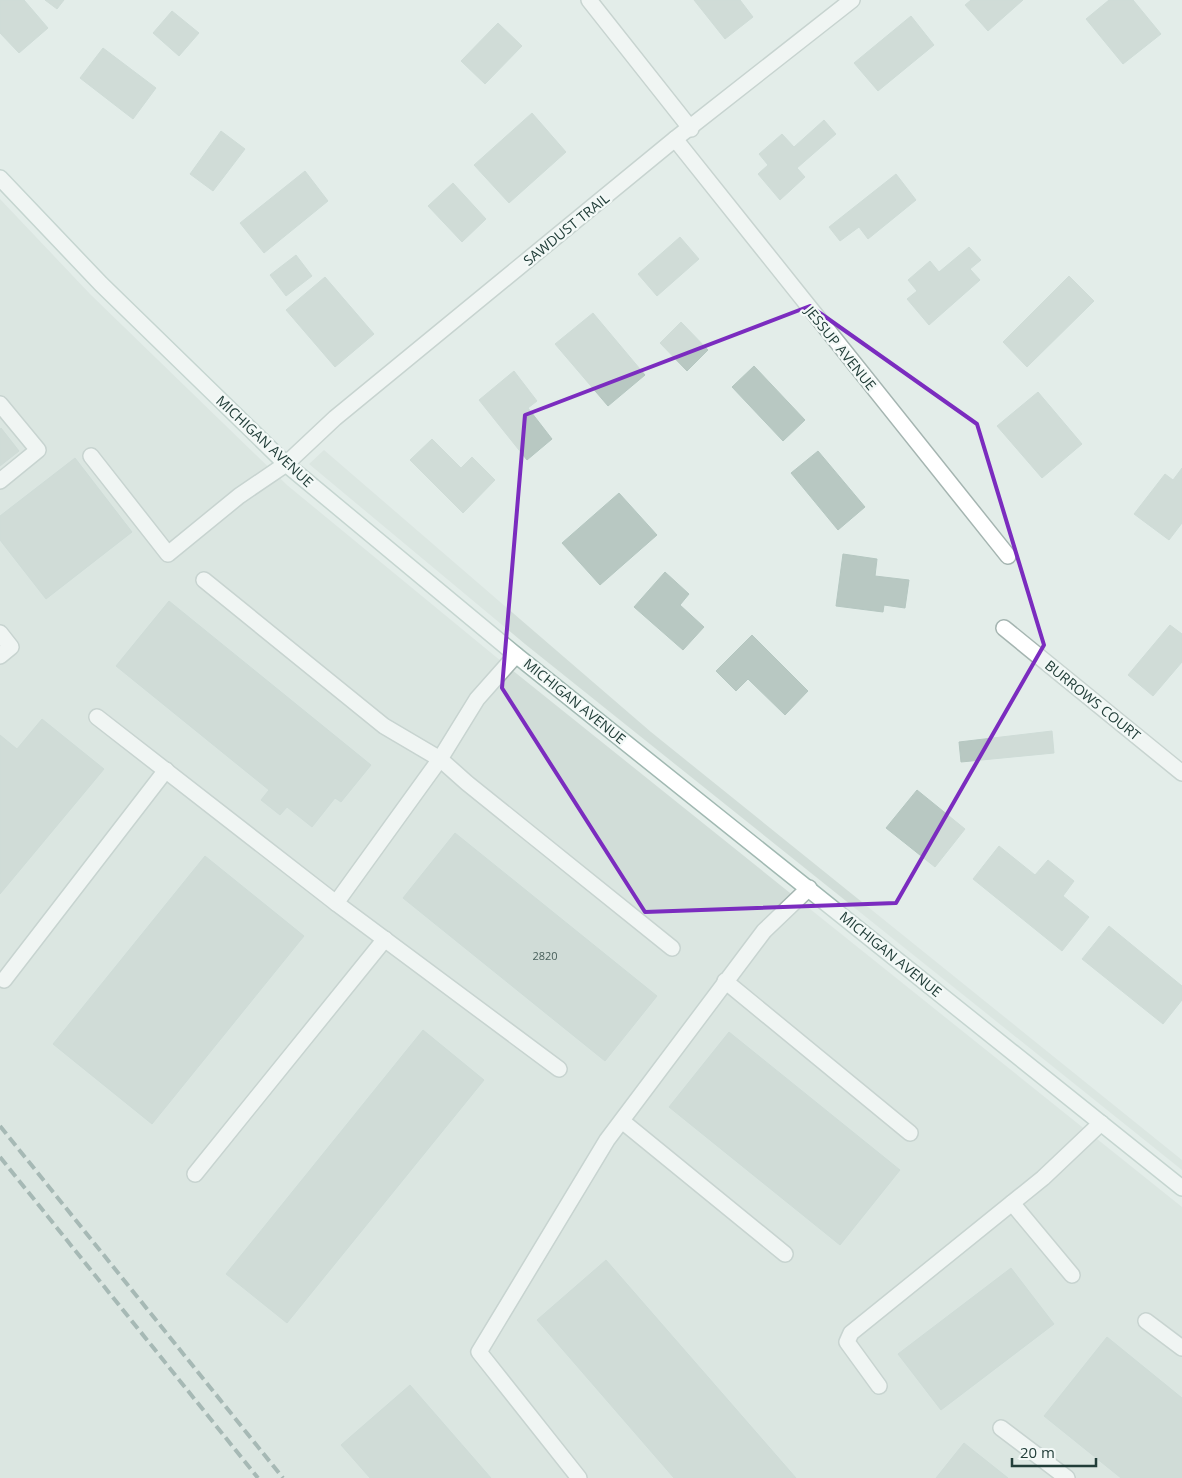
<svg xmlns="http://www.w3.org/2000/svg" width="1182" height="1478" font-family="'Open Sans',sans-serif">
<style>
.built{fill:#d1ddd8}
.building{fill:#b8c8c2;stroke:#b5c7c1}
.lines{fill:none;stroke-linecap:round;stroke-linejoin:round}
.lane-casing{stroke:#a5b5b1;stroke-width:18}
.street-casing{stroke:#a5b5b1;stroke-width:18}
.secondary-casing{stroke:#a1b9b2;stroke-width:18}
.lane{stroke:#fff;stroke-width:15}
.street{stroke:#fff;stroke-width:15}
.secondary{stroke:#fff;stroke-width:15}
.rail{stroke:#5c7a75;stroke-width:4;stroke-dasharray:10 5;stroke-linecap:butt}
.marked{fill:none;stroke:#7b2cbf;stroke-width:4;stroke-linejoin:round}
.labels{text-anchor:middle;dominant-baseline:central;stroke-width:4.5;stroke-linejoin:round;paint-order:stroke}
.number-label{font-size:11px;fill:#48605b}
.street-label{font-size:14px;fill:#223e39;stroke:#f3f9f7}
</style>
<rect width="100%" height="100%" fill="#e3ede9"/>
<g class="built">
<polygon points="0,199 90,294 287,485 507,666 1182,1207 1182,1478 0,1478"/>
<polygon points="324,450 651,732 1182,1160 1182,1170 525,644 309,464"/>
</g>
<g class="building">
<polygon points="0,0 24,0 48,28 19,53 0,33"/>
<polygon points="45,0 64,0 57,9"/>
<polygon points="694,0 740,0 753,17 725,39"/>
<polygon points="971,0 1023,0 988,31 965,5"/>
<polygon points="1109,0 1133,0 1161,34 1123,64 1086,19"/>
<polygon points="172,11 199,33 179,56 153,33"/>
<polygon points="911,16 934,45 878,91 854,63"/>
<polygon points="498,23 522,46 485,84 461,61"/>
<polygon points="103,48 156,88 133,119 80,78"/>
<polygon points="532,113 566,152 509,203 474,165"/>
<polygon points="824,120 836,134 797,168 805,177 780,200 758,174 768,165 759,154 782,134 794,147"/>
<polygon points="221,131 245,149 213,191 190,174"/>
<polygon points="305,171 328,201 264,253 240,223"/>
<polygon points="896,174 916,200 868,239 859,227 840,241 829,227"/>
<polygon points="453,183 486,219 462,242 428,206"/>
<polygon points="680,237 699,259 657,296 638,274"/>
<polygon points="969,247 981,260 970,269 980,280 929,325 907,299 917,291 908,280 930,261 939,272"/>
<polygon points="296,255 312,276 286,296 270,275"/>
<polygon points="1069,276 1094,301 1027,367 1003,342"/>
<polygon points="325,277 374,334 335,367 286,310"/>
<polygon points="593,313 645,375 608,406 555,344"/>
<polygon points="681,322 708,350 687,371 660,343"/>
<polygon points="754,366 805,420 783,441 732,387"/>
<polygon points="514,371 537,401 528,408 552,439 527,460 479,400"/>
<polygon points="1038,392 1082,444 1042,478 997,426"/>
<polygon points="1,428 19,451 0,466 0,429"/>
<polygon points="432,439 461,468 472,457 495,480 463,513 410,460"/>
<polygon points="818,451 865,507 838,530 791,473"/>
<polygon points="75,458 132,532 46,599 0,540 0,516"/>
<polygon points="1182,468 1182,523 1169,540 1134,514 1165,474 1173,480"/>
<polygon points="619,493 657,535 600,585 562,543"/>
<polygon points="843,554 877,559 875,576 909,580 905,608 884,605 883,612 836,606"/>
<polygon points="665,572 689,594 680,605 704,627 683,650 634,607"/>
<polygon points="169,601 371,765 341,802 335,798 312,827 287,807 280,815 261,800 269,790 116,666"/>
<polygon points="1170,625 1182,634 1182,662 1153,696 1128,675"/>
<polygon points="752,635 808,691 785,715 748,679 736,691 716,671"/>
<polygon points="42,719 104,769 0,894 0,735 17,749"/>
<polygon points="1052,731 1054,753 961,762 959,742"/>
<polygon points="917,790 965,829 935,867 886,828"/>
<polygon points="455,833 657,996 605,1061 403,898"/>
<polygon points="999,846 1035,875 1048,860 1074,881 1063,896 1089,917 1062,951 973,879"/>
<polygon points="205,856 304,936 152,1124 53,1044"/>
<polygon points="1109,926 1182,986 1182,1000 1163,1024 1082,959"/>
<polygon points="423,1030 484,1080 287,1323 226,1274"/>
<polygon points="729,1032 900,1170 840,1245 669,1107"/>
<polygon points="606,1260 796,1478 674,1478 537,1320"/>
<polygon points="1011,1268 1054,1324 941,1410 898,1354"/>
<polygon points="1107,1337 1182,1398 1182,1478 1121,1478 1044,1416"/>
<polygon points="410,1385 491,1478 370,1478 341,1445"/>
<polygon points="964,1443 1008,1478 936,1478"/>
</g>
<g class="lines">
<defs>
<g id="lane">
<polyline points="0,404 38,450 0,481"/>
<polyline points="91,456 168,554 239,496 286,464"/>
<polyline points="204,580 384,726 440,759 467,783 672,948"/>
<polyline points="0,633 11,647 0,656"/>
<polyline points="516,655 477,699 440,759 336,903 559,1069"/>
<polyline points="97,717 336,903"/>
<polyline points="4,980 166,770"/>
<polyline points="725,981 910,1133"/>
<polyline points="622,1121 785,1254"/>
<polyline points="195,1174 385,939"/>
<polyline points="1012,1203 1072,1275"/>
<polyline points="1146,1321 1182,1348"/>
<polyline points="879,1386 847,1342 851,1333 1043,1178 1101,1123"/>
<polyline points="1001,1428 1067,1478"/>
<polyline points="579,1478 479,1352 607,1140 764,931 809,888"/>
</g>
<g id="street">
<polyline points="589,0 691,129"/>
<polyline points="675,139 1008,556"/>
<polyline points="286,464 335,418 675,139 852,0"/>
<polyline points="1004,628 1182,773"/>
</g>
<polyline id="secondary" points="0,178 101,284 286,464 516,655 1182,1188"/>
</defs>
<use href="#lane" class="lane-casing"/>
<use href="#street" class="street-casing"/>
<use href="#secondary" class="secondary-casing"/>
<use href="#lane" class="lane"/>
<use href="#street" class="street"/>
<use href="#secondary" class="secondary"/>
<g class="rail">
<polyline points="0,1126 283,1478"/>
<polyline points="0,1157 258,1478"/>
</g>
</g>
<path d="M0 0H1182V1478H0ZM810,306l167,118 67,221 -148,258 -251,9 -143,-224 23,-273z" fill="#e3ede9" fill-opacity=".55" fill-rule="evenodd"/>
<path class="marked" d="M810,306l167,118 67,221 -148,258 -251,9 -143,-224 23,-273z"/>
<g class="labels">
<g class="number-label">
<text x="545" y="955">2820</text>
</g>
<g class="street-label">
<text transform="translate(566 229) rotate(-39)">SAWDUST TRAIL</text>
<text transform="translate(841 348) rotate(51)">JESSUP AVENUE</text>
<text transform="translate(265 441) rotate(43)">MICHIGAN AVENUE</text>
<text transform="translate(1093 700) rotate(39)">BURROWS COURT</text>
<text transform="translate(575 701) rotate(39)">MICHIGAN AVENUE</text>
<text transform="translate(891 954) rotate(39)">MICHIGAN AVENUE</text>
</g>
</g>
<path d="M1012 1458v8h84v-8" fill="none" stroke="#223e39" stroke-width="2.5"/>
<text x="1020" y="1458" font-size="15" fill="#223e39" stroke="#f3f9f7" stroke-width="4" paint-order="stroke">20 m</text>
</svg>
